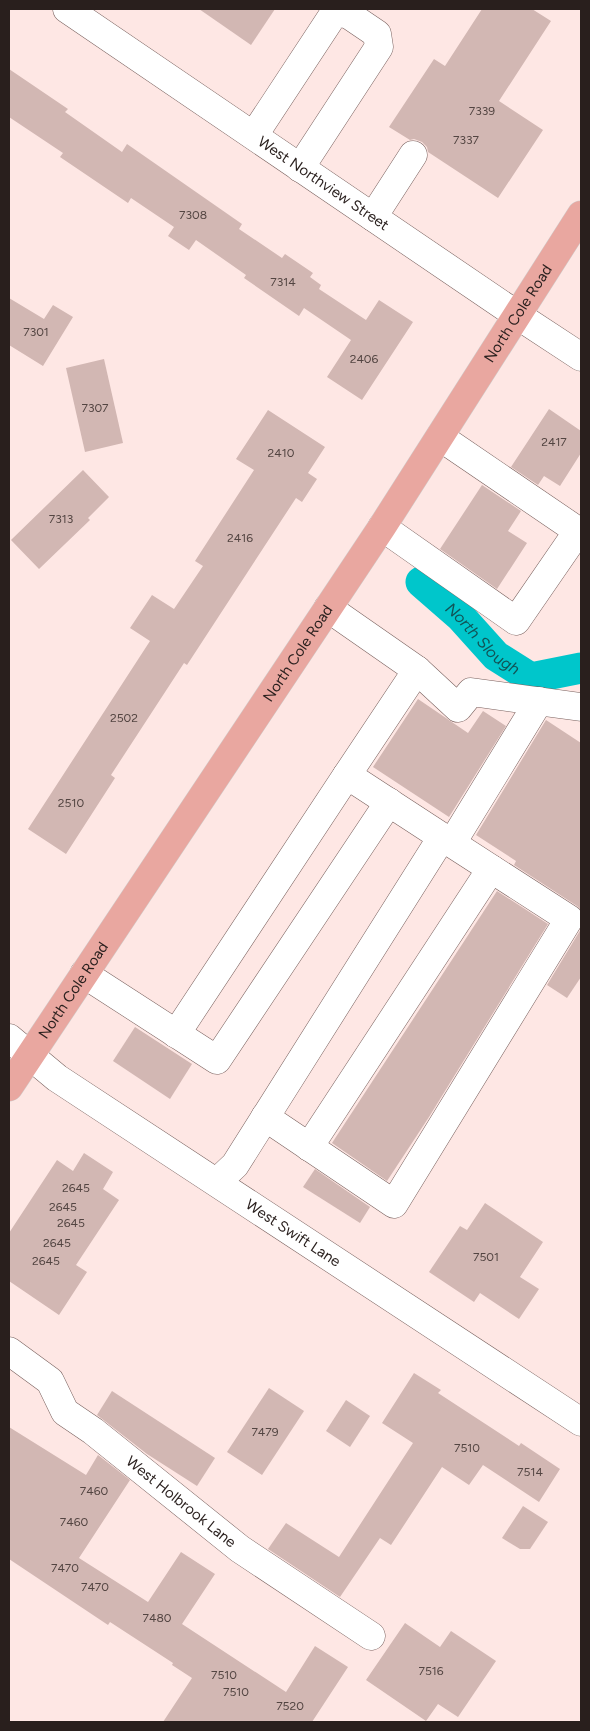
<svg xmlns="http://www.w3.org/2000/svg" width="590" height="1731" font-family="Figtree,sans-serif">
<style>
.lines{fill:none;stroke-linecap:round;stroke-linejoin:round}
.canal{stroke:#00c6cb;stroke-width:31}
.building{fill:#d2b7b3}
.minor-casing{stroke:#79615e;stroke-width:29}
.major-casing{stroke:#d0cecd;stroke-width:29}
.minor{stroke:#fff;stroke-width:28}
.major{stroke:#e9a7a0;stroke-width:28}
.labels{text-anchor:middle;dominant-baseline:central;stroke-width:4.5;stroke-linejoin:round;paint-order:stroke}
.number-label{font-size:12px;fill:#534542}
.street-label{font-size:15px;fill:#291f1d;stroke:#fff9f8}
.water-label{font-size:16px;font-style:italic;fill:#115456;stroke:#fff9f8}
</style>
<rect width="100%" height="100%" fill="#fee7e4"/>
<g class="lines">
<path class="canal" id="s1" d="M421,582l39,34 36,40 35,22 50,-10"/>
</g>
<g class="building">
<polygon points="199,9 275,9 251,45"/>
<polygon points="482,9 532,9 551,21 499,101 543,130 498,198 428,152 427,147 422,142 414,139 410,140 389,127 434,59 445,66"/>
<polygon points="9,69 68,109 65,112 122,152 127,144 242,224 239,229 282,258 285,254 313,273 310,277 321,285 319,289 366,320 379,300 413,322 362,400 327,377 351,340 304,308 299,316 244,278 246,275 196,240 189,250 168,236 174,227 131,198 128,203 60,157 63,153 9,117"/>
<polygon points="9,298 44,319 53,305 73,317 43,366 9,345"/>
<polygon points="104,359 123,443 85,452 66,368"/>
<polygon points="549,409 581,431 581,453 560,486 544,476 538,485 511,467"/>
<polygon points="268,410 325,447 308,473 317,479 302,502 296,498 187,665 184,663 111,775 115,778 66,854 28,829 150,641 130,628 152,595 174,609 203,566 195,561 254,470 236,459"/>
<polygon points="83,470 109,497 88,518 90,520 39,569 11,540"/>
<polygon points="482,485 521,511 508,531 527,543 497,589 440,549"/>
<polygon points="418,699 468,733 483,711 506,726 449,817 373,767"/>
<polygon points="546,720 581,743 581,910 577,906 514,865 516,861 476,835"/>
<polygon points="497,891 548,924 429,1117 387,1181 332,1143"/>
<polygon points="581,929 581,977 567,998 547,985"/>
<polygon points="135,1027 192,1064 170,1099 113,1061"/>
<polygon points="84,1153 113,1172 103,1189 119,1200 76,1265 87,1272 59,1315 9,1281 9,1233 57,1160 73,1171"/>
<polygon points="315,1169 370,1207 360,1223 303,1187"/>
<polygon points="485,1203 543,1242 520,1277 539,1289 519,1319 480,1293 474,1302 429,1272 460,1226 467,1230"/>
<polygon points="414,1373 441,1390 438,1393 519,1446 521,1443 560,1469 539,1502 483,1465 469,1485 442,1467 391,1545 380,1538 340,1597 268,1549 286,1523 339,1557 413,1443 382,1423"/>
<polygon points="269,1388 304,1411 262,1475 227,1452"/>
<polygon points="112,1391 215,1458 197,1486 147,1454 97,1415"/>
<polygon points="346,1400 370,1416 350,1447 326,1431"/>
<polygon points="9,1427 86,1475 98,1455 130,1480 79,1558 148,1602 181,1552 215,1574 182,1624 286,1692 315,1646 348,1667 312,1722 163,1722 192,1678 172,1665 173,1663 110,1622 108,1625 9,1559"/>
<polygon points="523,1506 548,1522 530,1549 520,1549 502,1538"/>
<polygon points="405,1623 440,1647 451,1631 496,1661 458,1717 438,1704 426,1721 366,1680"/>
</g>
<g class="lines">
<defs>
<g id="minor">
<path id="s2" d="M67,9l450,306 64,42"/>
<polyline points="254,135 333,15 346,13 377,34 379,47 300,168"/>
<polyline points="373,217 413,155"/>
<polyline points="382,527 516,621 578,531 440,437"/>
<polyline points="417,670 458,708 471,692 581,707"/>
<polyline points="452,843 539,701"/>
<polyline points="84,974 217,1060 389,802"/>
<polyline points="176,1034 347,775"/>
<path id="s3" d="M9,1038l48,40 524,344"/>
<polyline points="265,1117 394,1204 569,919 442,837"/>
<polyline points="309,1147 491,869"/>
<polyline points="217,1182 235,1165 442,837 347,775 417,670 328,608"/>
<path id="s4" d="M9,1351l41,30 15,31 28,19 147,118 131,87"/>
</g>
<g id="major">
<path id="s5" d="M9,1087l373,-560 199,-312"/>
</g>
</defs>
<use href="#minor" class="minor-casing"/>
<use href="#major" class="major-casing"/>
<use href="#minor" class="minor"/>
<use href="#major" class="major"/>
</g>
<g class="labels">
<g class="number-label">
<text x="482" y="111">7339</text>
<text x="466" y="140">7337</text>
<text x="193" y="215">7308</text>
<text x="283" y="282">7314</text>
<text x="36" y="332">7301</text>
<text x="364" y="359">2406</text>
<text x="95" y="408">7307</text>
<text x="554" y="442">2417</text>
<text x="281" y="453">2410</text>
<text x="61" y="519">7313</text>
<text x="240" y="538">2416</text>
<text x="124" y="718">2502</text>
<text x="71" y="803">2510</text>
<text x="76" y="1188">2645</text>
<text x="63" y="1207">2645</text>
<text x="71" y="1223">2645</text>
<text x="57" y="1243">2645</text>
<text x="486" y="1257">7501</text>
<text x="46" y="1261">2645</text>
<text x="265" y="1432">7479</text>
<text x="467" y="1448">7510</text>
<text x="530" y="1472">7514</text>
<text x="94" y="1491">7460</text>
<text x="74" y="1522">7460</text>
<text x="65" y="1568">7470</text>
<text x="95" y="1587">7470</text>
<text x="157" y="1618">7480</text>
<text x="431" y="1671">7516</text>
<text x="224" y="1675">7510</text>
<text x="236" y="1692">7510</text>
<text x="290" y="1706">7520</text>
</g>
<g class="street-label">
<text stroke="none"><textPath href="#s2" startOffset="310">West Northview Street</textPath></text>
<text stroke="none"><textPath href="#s5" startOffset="926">North Cole Road</textPath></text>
<text stroke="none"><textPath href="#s5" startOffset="521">North Cole Road</textPath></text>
<text stroke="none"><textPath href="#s5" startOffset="116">North Cole Road</textPath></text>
<text stroke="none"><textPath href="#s3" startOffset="345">West Swift Lane</textPath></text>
<text stroke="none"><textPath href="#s4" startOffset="232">West Holbrook Lane</textPath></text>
</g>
<g class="water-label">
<text stroke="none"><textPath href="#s1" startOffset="84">North Slough</textPath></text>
</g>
</g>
<rect width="590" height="1731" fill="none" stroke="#291f1d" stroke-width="20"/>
</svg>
